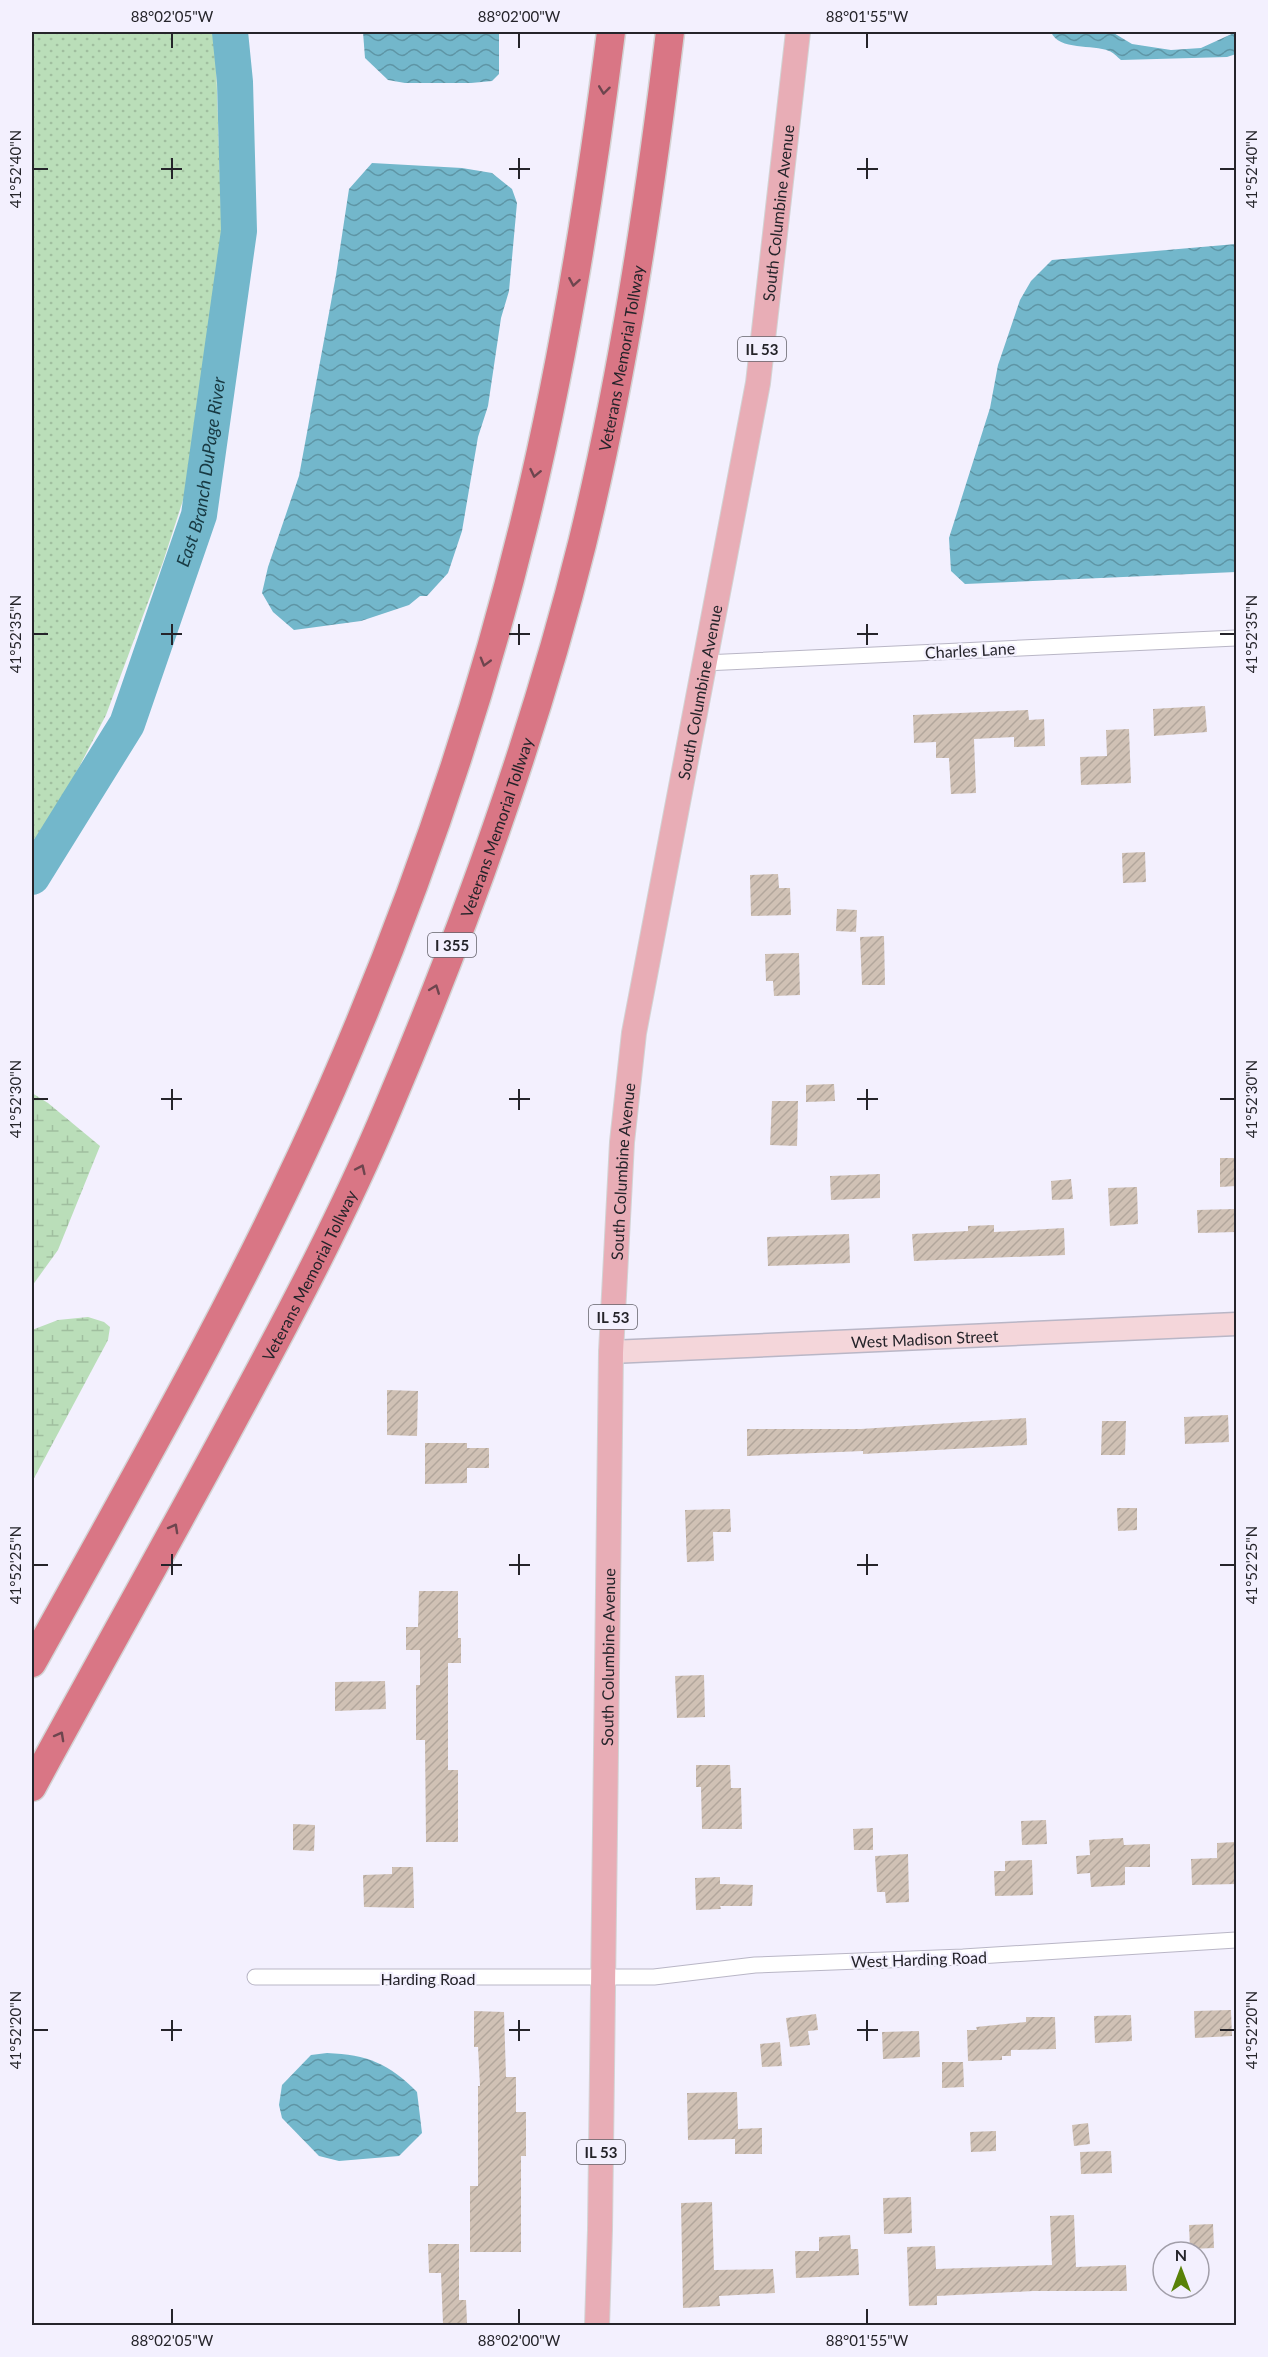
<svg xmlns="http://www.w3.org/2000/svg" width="1268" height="2357" font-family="Lato,sans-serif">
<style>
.grass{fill:url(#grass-dots)}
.wetland{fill:url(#wetland-marsh)}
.water{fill:url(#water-waves)}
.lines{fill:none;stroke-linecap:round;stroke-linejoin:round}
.river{stroke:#73b7cb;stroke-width:36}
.building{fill:url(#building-hatch)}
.street-casing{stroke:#b9b6c6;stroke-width:17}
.secondary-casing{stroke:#b9b6c6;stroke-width:25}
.primary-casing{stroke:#d3d3d4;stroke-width:26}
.highway-casing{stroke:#d3d3d4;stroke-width:31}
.street{stroke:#fff;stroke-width:15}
.secondary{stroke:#f4d6da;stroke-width:22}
.primary{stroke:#e8adb6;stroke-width:24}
.highway{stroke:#d97685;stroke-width:28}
.oneway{stroke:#6d454e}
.ticks{fill:none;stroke:#25242a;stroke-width:2}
.labels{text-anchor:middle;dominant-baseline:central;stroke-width:4.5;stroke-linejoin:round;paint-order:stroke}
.shield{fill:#f3f0fe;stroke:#63616a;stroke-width:1.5}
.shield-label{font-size:15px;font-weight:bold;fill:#25242a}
.street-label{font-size:16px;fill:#25242a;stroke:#f3f0fe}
.water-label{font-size:18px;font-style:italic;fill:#183942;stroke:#f3f0fe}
.neatline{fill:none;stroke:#25242a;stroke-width:2}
.ticks-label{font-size:15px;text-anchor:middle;fill:#25242a}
</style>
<defs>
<pattern id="grass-dots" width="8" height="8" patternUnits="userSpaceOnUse" patternTransform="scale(1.5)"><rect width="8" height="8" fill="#badeb9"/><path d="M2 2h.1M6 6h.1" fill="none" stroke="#a0be9f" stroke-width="1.8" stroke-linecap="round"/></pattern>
<pattern id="wetland-marsh" width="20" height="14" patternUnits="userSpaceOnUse" patternTransform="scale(1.5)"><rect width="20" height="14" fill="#badeb9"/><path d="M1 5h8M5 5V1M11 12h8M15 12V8" fill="none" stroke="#a0be9f"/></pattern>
<pattern id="water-waves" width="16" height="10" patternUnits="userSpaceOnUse" patternTransform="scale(1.5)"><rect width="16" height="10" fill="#73b7cb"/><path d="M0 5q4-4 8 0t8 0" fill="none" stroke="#5e95a5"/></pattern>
<pattern id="building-hatch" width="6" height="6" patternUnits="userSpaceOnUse" patternTransform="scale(1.5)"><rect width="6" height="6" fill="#d0c1b5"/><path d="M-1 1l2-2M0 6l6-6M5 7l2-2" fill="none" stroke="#b2a69c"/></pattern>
</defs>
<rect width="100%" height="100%" fill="#f3f0fe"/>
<polygon class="grass" points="32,32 215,32 222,240 219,325 195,463 163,562 106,715 62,800 32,849"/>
<g class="wetland">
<polygon points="32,1093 48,1103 100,1146 58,1250 32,1286"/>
<polygon points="88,1317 104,1322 110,1327 108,1340 32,1482 32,1330 58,1320"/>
</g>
<g class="water">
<polygon points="363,32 499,32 499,74 492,81 471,83 405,83 388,80 365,58"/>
<path d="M1051,32h61l20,12 39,6 30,-2 35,-16v22l-9,3 -106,3c-4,-3 -8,-8 -12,-9 -16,-7 -50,0 -58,-19z"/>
<polygon points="372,163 462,168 492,173 512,189 517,203 509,291 501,318 488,406 478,437 462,531 448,573 427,596 420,596 409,605 361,621 294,630 273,612 262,593 268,567 299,476 336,275 349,189"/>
<polygon points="1236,244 1236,572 965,584 951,571 949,538 990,408 998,365 1020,300 1031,281 1052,260"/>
<path d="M327,2053c41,2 61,10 90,39l5,41 -23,23 -60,5 -20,-5 -37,-38 -3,-13 3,-20 29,-30z"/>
</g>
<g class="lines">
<path class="river" id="s1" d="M32,877l95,-153 72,-209 40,-284 -4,-149 -5,-50"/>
</g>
<g class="building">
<polygon points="1205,706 1207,732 1154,736 1153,709"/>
<polygon points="1028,710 1029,720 1044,719 1045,746 1014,747 1014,737 974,739 976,793 951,794 949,758 936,758 936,742 914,743 913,715"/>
<polygon points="1129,729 1131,783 1081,785 1080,757 1107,756 1106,730"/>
<polygon points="1145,852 1146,882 1123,883 1122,853"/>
<polygon points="778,874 779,888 790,888 791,915 751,916 750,875"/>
<polygon points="837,909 857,910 856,932 836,931"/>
<polygon points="884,936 885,985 862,985 860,937"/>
<polygon points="799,953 800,995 774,996 773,981 766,981 765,954"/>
<polygon points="834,1084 835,1101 806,1102 806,1085"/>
<polygon points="772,1101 798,1101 797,1146 770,1145"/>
<polygon points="1220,1158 1236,1158 1236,1186 1220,1187"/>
<polygon points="880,1174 880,1198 831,1200 830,1176"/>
<polygon points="1071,1179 1073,1199 1052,1200 1051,1181"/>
<polygon points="1137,1187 1138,1224 1110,1226 1108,1188"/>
<polygon points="1235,1209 1236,1232 1198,1233 1197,1210"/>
<polygon points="994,1225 994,1232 1064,1228 1065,1255 914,1261 912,1234 968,1231 968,1226"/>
<polygon points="849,1234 850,1263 768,1266 767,1237"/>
<polygon points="387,1390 418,1391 417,1436 387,1435"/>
<polygon points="1228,1415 1229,1442 1185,1444 1184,1417"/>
<polygon points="1026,1418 1027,1445 863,1454 863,1451 747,1456 747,1429 861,1429"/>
<polygon points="1102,1421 1126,1421 1125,1455 1101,1455"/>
<polygon points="425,1443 467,1443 467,1448 489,1448 489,1468 467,1468 467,1483 425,1484"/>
<polygon points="1117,1508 1137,1508 1137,1530 1118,1531"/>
<polygon points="730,1509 731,1532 713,1532 714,1561 687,1562 685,1510"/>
<polygon points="419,1591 458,1591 458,1638 461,1638 461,1663 448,1663 448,1770 458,1770 458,1842 426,1842 425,1740 416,1740 416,1685 420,1685 420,1650 406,1650 406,1627 418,1627"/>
<polygon points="704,1675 705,1717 677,1718 675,1676"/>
<polygon points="385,1681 386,1709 335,1711 335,1682"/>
<polygon points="696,1765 730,1765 731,1788 741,1788 742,1829 702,1829 701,1787 696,1787"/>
<polygon points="1046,1820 1047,1844 1022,1845 1021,1821"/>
<polygon points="293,1824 315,1825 314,1851 293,1850"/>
<polygon points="873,1828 873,1850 854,1850 853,1829"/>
<polygon points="1123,1838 1124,1845 1150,1844 1150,1867 1125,1867 1125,1885 1091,1887 1090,1873 1077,1874 1076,1856 1090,1855 1089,1840"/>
<polygon points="1236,1842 1236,1884 1192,1885 1191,1859 1217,1858 1217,1843"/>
<polygon points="908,1854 909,1902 886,1903 885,1892 877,1892 875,1856"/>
<polygon points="1032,1860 1033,1895 995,1896 994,1871 1005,1871 1005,1861"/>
<polygon points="392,1867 413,1867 414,1908 364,1907 363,1875 392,1874"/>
<polygon points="720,1877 720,1884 753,1885 752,1906 720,1906 721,1909 696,1910 695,1878"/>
<polygon points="1231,2010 1232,2036 1195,2038 1194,2011"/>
<polygon points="474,2011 504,2012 506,2077 516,2077 516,2112 526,2112 526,2156 521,2156 521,2252 470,2252 470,2186 478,2186 478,2086 480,2086 478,2047 474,2047"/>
<polygon points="816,2014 818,2030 808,2031 810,2045 790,2047 786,2018"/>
<polygon points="1131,2015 1132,2041 1095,2043 1094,2016"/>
<polygon points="1026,2017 1055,2017 1056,2049 1011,2050 1011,2056 1002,2056 1002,2060 968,2061 967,2030 977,2030 976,2027 1026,2022"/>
<polygon points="919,2031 920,2057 883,2059 882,2032"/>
<polygon points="780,2042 782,2066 762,2067 760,2044"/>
<polygon points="942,2062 963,2062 964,2087 942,2088"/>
<polygon points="737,2092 738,2129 762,2128 762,2154 735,2154 735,2139 688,2140 687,2093"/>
<polygon points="1088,2123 1090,2144 1074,2146 1072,2125"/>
<polygon points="996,2131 996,2151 971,2152 970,2132"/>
<polygon points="1111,2151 1112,2173 1081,2174 1080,2152"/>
<polygon points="911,2197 912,2233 884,2234 883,2198"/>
<polygon points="712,2202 714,2270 773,2269 775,2293 719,2296 720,2306 683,2308 681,2203"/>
<polygon points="1074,2215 1076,2267 1126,2265 1127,2291 1033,2291 937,2296 937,2305 909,2306 907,2247 935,2246 936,2269 1052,2265 1050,2216"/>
<polygon points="1213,2224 1214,2248 1190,2249 1189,2225"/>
<polygon points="850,2235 851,2249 858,2249 859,2275 796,2278 795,2251 819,2251 819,2237"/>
<polygon points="428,2244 459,2244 459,2300 466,2300 467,2323 443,2324 441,2273 429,2273"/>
</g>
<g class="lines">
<defs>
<g id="street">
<polyline points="704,663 1236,638"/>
<polyline points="255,1977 654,1977 755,1965 963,1957 1236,1940"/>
</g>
<g id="secondary">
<path id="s2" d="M611,1352l625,-28"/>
</g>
<g id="primary">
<path id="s3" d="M597,2326l3,-96 11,-878 11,-210 12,-109 124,-650 40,-351"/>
</g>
<g id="highway">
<path d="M32,1663c105,-189 213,-377 300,-575 79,-181 145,-372 192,-564 40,-162 66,-327 87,-492"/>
<path id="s4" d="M32,1787c68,-125 138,-249 205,-374 54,-100 107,-200 151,-305 77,-182 146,-371 194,-564 41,-168 67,-340 88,-512"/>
</g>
</defs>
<use href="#street" class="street-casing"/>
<use href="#secondary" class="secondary-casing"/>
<use href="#primary" class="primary-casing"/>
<use href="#highway" class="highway-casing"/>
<use href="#street" class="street"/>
<use href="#secondary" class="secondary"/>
<use href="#primary" class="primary"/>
<use href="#highway" class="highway"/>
</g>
<defs><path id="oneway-chevron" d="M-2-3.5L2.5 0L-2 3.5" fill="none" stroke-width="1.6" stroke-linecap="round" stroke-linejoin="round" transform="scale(1.5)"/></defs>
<g class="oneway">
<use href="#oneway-chevron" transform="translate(604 90) rotate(97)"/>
<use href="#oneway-chevron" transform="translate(574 282) rotate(100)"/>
<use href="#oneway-chevron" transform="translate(535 473) rotate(102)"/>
<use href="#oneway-chevron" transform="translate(485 662) rotate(106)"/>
<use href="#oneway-chevron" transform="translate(435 989) rotate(-69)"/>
<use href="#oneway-chevron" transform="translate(361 1169) rotate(-65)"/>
<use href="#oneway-chevron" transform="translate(174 1528) rotate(-61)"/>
<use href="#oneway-chevron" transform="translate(60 1736) rotate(-61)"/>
</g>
<path class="ticks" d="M172,33v15M519,33v15M867,33v15M172,158v21M519,158v21M867,158v21M33,169h15M161,169h21M509,169h21M857,169h21M1220,169h15M172,624v21M519,624v21M867,624v21M33,634h15M161,634h21M509,634h21M857,634h21M1220,634h15M172,1089v21M519,1089v21M867,1089v21M33,1099h15M161,1099h21M509,1099h21M857,1099h21M1220,1099h15M172,1554v21M519,1554v21M867,1554v21M33,1565h15M161,1565h21M509,1565h21M857,1565h21M1220,1565h15M172,2020v21M519,2020v21M867,2020v21M33,2030h15M161,2030h21M509,2030h21M857,2030h21M1220,2030h15M172,2309v15M519,2309v15M867,2309v15"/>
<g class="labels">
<g class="shield">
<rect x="738" y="337" width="48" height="24" rx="4.5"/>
<rect x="428" y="933" width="48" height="24" rx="4.5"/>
<rect x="589" y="1305" width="48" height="24" rx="4.5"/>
<rect x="577" y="2140" width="48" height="24" rx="4.5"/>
</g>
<g class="shield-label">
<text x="762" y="349">IL 53</text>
<text x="452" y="945">I 355</text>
<text x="613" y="1317">IL 53</text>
<text x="601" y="2152">IL 53</text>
</g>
<g class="street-label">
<text stroke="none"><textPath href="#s3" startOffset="2127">South Columbine Avenue</textPath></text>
<text stroke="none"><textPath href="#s4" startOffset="1554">Veterans Memorial Tollway</textPath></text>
<text transform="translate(970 650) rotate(-3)">Charles Lane</text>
<text stroke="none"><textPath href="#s3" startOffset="1641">South Columbine Avenue</textPath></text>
<text stroke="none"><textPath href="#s4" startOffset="1068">Veterans Memorial Tollway</textPath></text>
<text stroke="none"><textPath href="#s3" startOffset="1155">South Columbine Avenue</textPath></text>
<text stroke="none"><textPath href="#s4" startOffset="582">Veterans Memorial Tollway</textPath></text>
<text stroke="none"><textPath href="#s2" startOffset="314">West Madison Street</textPath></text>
<text stroke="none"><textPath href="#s3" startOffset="669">South Columbine Avenue</textPath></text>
<text transform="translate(919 1959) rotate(-2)">West Harding Road</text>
<text x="428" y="1978">Harding Road</text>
</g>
<g class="water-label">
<text stroke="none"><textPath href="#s1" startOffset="444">East Branch DuPage River</textPath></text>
</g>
</g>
<rect width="1268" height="2357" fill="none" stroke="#f3f0fe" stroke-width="66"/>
<g transform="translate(1181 2270)"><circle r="28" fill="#f3f0fe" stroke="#a19ea9" stroke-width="1.5"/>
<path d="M0-4.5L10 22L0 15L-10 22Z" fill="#598208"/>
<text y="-9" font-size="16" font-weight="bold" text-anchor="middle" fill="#25242a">N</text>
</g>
<rect x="33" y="33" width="1202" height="2291" class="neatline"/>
<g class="ticks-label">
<text x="172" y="22">88°02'05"W</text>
<text x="519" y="22">88°02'00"W</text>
<text x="867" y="22">88°01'55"W</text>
<text transform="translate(16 169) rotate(-90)" y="5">41°52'40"N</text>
<text transform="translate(1252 169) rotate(-90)" y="5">41°52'40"N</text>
<text transform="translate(16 634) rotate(-90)" y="5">41°52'35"N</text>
<text transform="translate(1252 634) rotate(-90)" y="5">41°52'35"N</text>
<text transform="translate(16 1099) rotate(-90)" y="5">41°52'30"N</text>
<text transform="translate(1252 1099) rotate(-90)" y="5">41°52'30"N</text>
<text transform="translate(16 1565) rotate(-90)" y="5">41°52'25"N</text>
<text transform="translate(1252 1565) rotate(-90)" y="5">41°52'25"N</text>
<text transform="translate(16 2030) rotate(-90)" y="5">41°52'20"N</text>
<text transform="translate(1252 2030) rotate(-90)" y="5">41°52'20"N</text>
<text x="172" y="2346">88°02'05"W</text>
<text x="519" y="2346">88°02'00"W</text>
<text x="867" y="2346">88°01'55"W</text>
</g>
</svg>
